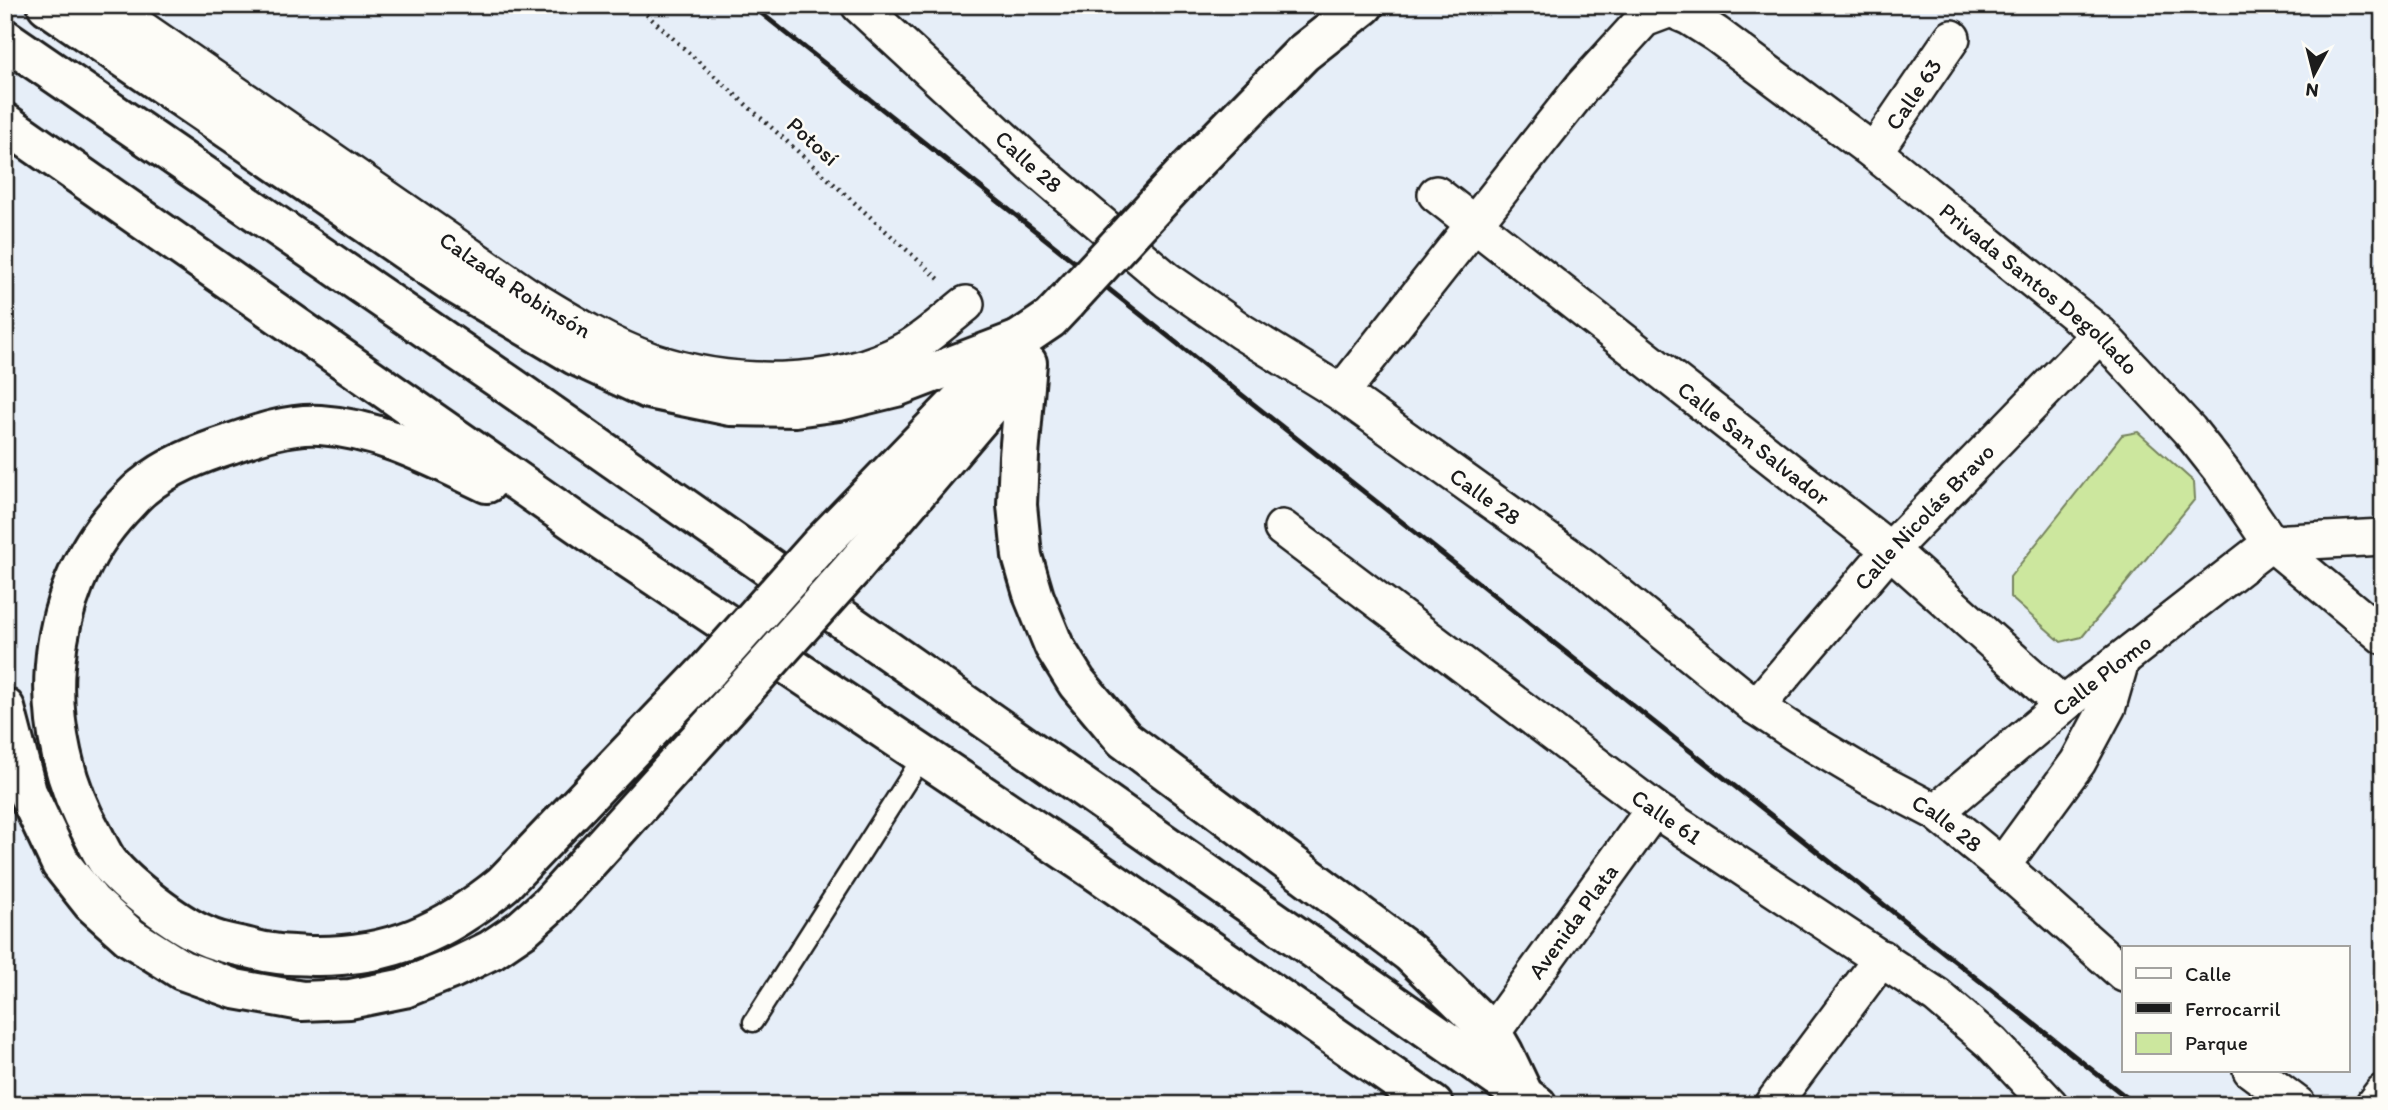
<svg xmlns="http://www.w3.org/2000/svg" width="2388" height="1110" font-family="Itim,sans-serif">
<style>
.green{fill:#cce79e;stroke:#74825d;stroke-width:2}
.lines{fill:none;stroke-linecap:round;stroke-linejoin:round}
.lane-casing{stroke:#1c1c1c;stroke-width:23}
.street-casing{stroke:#1c1c1c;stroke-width:40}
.primary-casing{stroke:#1c1c1c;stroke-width:44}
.path{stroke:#1c1c1c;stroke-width:4.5;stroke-dasharray:2 5;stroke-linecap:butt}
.lane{stroke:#fdfcf7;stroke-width:18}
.street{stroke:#fdfcf7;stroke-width:35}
.primary{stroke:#fdfcf7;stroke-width:38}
.rail{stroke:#1c1c1c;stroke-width:5}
.primary-bridge-casing{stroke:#1c1c1c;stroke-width:44;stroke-linecap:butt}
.primary-bridge{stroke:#fdfcf7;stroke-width:38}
.labels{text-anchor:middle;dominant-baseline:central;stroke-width:5;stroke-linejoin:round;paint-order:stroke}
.street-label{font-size:23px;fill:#1c1c1c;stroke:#fdfcf7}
</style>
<rect width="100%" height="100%" fill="#e6eef8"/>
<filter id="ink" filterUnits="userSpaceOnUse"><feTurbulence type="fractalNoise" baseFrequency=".0143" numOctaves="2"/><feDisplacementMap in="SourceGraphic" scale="14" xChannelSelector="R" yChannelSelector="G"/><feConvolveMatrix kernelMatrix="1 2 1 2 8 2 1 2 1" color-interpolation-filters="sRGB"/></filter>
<g filter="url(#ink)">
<polygon class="green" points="2138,432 2194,482 2195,499 2082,637 2061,642 2010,597 2010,577 2122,435"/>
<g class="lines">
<defs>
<polyline id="lane" points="753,1022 923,756"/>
<g id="street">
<path id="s1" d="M107,5l418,289c41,25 82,51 127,67 77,26 182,29 255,-12 21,-12 40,-30 59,-45"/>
<path id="s2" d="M859,5l174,161 134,114 75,52 99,61 243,174 172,140 44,29 71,42 65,34 66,54 122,108"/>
<path id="s3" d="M1874,152l78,-114"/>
<path id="s4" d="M1436,194l454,356 173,155"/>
<path id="s5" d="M1341,393l242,-307 61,-67 24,-9 7,1 14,6 27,17 158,118 226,182 89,96 34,43 48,70 112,93"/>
<path id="s6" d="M1282,528l372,281 283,187 55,47 58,62"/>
<path id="s7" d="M1756,707l134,-157 210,-216"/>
<path id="s8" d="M1936,812l127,-107 208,-162 112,-6"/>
<polyline points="2002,866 2078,762 2108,706 2121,661"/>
<path id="s9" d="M1492,1033l162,-224"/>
<polyline points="2251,1070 2298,1105"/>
<polyline points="1772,1105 1882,958"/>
<polyline points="2373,1105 2383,1092"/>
</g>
<g id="primary">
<polyline points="47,5 455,284 575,355 648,389 730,406 795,407 839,401 896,387 1019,340"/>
<polyline points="5,39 510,386 1537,1105"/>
<polyline points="5,123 594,535 1096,871 1433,1105"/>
<polyline points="1187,171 1303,53 1364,5"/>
<polyline points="1027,363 1019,456 1017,505 1022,556 1034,597 1054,646 1077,683 1124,739 1410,953 1492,1033 1503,1052 1522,1092"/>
<path d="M487,483c-55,-26 -106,-54 -167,-58 -30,-2 -62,9 -90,19 -31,10 -62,22 -87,43 -8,6 -15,15 -22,22 -81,87 -86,225 -28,326 5,9 9,19 15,27 19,24 69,62 97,74 14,7 32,9 47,13 21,6 40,6 61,7 78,1 131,-24 190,-72l206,-215"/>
<polyline points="819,546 1019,340 1050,319 1066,302"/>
<polyline points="851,570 1026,364"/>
<polyline points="5,708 27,792 61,864 92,903 130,937 182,970 235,989 302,1001 350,999 404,988 454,968 491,950 522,929 549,905 739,695"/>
</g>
</defs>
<use href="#lane" class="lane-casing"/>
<use href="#street" class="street-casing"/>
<use href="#primary" class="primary-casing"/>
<polyline class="path" points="636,5 940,280"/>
<use href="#lane" class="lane"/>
<use href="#street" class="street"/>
<use href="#primary" class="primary"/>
<polyline class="rail" points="751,5 2136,1105"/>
<defs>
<g id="primary-bridge">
<polyline points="1066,302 1187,171"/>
<polyline points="709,669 819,546"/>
<polyline points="739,695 851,570"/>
</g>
</defs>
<use href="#primary-bridge" class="primary-bridge-casing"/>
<use href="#primary-bridge" class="primary-bridge"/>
</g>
</g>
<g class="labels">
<g class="street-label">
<text stroke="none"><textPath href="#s3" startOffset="70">Calle 63</textPath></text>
<text transform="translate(813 141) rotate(42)">Potosí</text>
<text stroke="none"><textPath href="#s2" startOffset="231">Calle 28</textPath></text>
<text stroke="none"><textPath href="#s1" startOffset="495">Calzada Robinsón</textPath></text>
<text stroke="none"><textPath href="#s5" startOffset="973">Privada Santos Degollado</textPath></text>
<text stroke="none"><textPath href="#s4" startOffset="404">Calle San Salvador</textPath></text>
<text stroke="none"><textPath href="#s2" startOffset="798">Calle 28</textPath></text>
<text stroke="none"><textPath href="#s7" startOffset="254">Calle Nicolás Bravo</textPath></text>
<text stroke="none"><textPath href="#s8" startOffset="215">Calle Plomo</textPath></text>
<text stroke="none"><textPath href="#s6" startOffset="481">Calle 61</textPath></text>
<text stroke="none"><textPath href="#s2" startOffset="1365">Calle 28</textPath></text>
<text stroke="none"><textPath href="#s9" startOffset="138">Avenida Plata</textPath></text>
</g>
</g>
<rect width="2388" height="1110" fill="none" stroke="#fdfcf7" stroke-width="28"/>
<rect x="14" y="14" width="2360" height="1082" fill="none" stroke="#1c1c1c" stroke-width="2.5" filter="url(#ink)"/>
<rect x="2122" y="946" width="228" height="126" fill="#fdfcf7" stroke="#a3a29f" stroke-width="2"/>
<rect x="2136" y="968" width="35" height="10" fill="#fdfcf7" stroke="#a3a29f" stroke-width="2"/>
<text x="2185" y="981" font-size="21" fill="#1c1c1c">Calle</text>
<rect x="2136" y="1003" width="35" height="10" fill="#1c1c1c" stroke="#a3a29f" stroke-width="2"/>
<text x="2185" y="1016" font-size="21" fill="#1c1c1c">Ferrocarril</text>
<rect x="2136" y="1033" width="35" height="21" fill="#cce79e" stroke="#a3a29f" stroke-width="2"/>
<text x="2185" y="1050" font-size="21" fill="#1c1c1c">Parque</text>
<g transform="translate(2314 74) rotate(187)" stroke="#fdfcf7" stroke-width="5" paint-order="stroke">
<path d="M0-5L12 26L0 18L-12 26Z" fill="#1c1c1c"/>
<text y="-10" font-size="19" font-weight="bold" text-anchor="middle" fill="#1c1c1c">N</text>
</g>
</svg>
